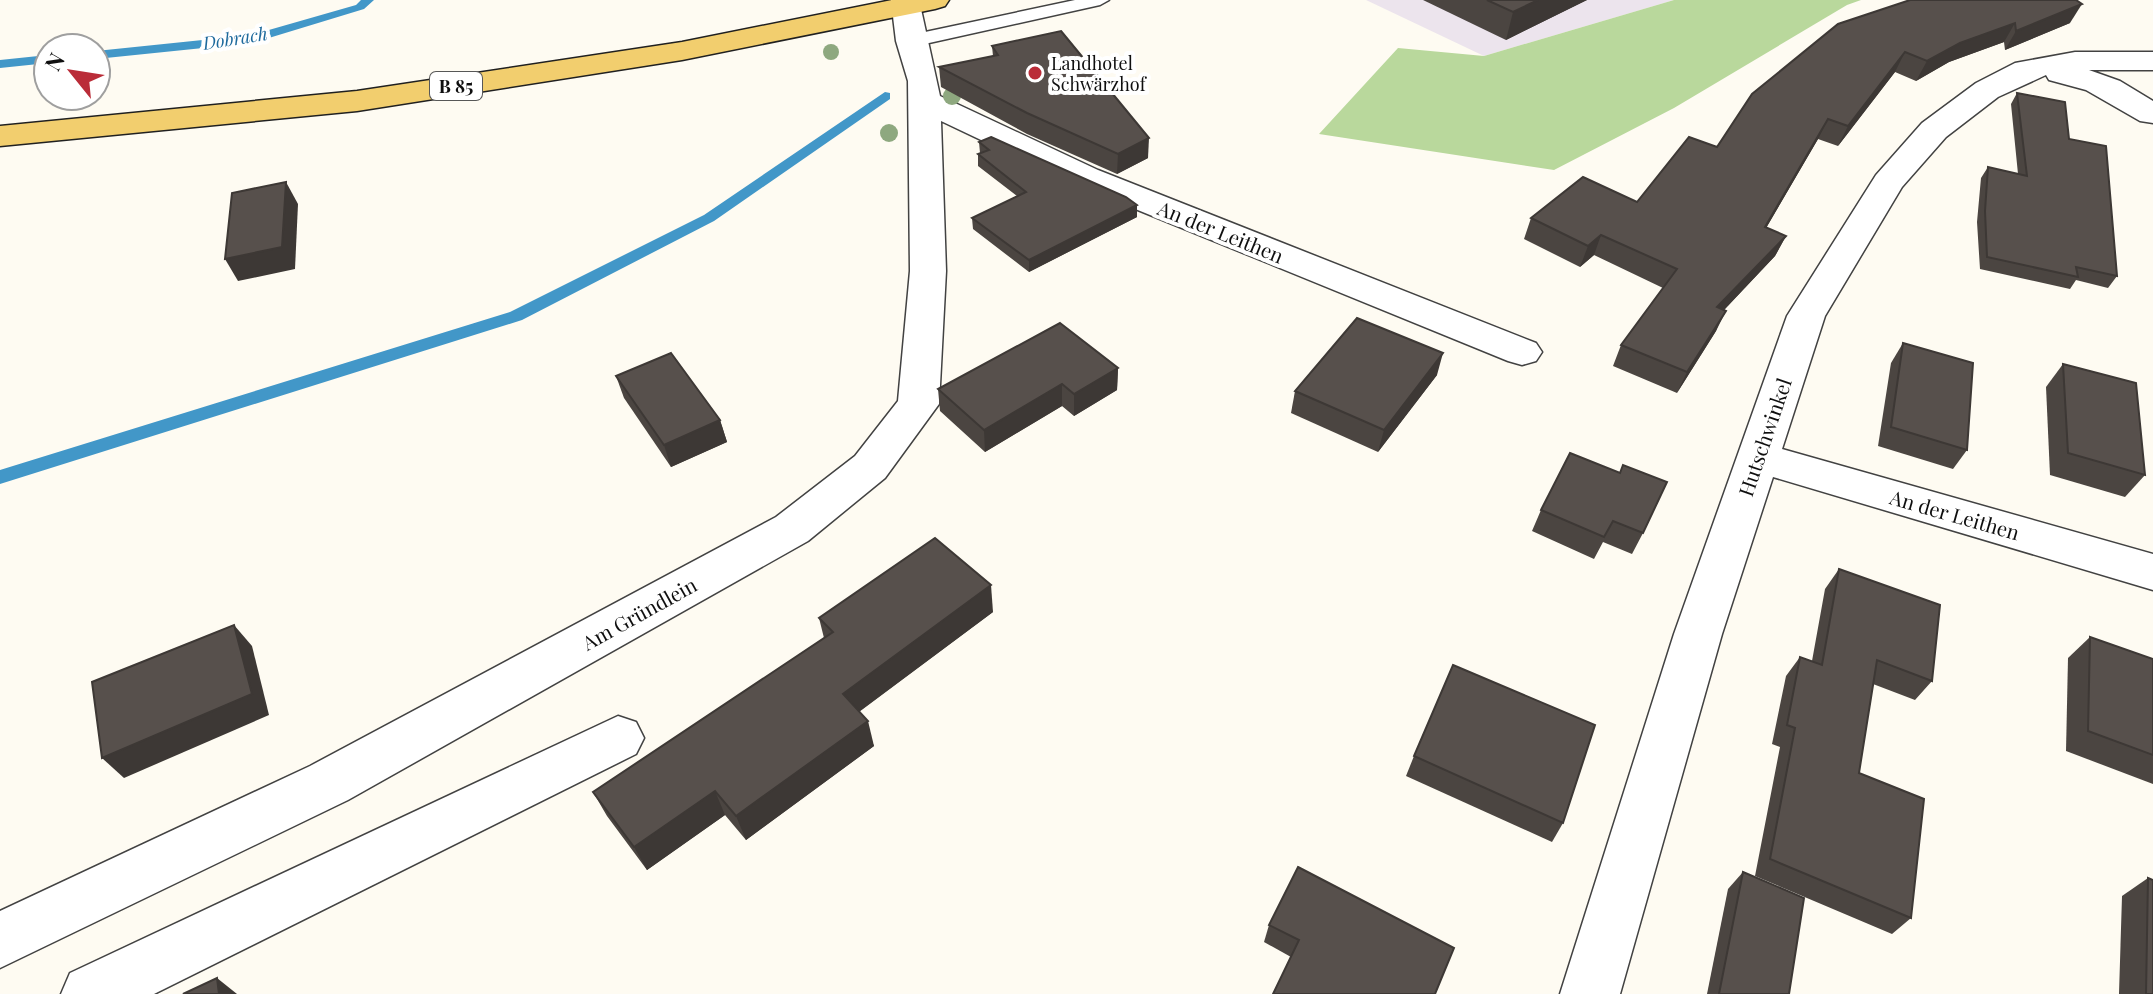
<svg xmlns="http://www.w3.org/2000/svg" width="2153" height="994" font-family="'Playfair Display',serif">
<style>
.industrial{fill:#ece4ed}
.forest{fill:#b9d89c}
.lines{fill:none;stroke-linecap:round;stroke-linejoin:round}
.stream{fill:#4297c8;fill-rule:evenodd}
.service-casing{stroke:#424242;stroke-width:3}
.minor-casing{stroke:#424242;stroke-width:3}
.primary-casing{stroke:#202020;stroke-width:3}
.service{fill:#fff;fill-rule:evenodd}
.minor{fill:#fff;fill-rule:evenodd}
.primary{fill:#f2ce6e;fill-rule:evenodd}
.tree{fill:#8ea87f}
.wall{fill:#4b4541}
.shaded-wall{fill:#3d3835}
.building{fill:#57504c;stroke:#3d3835;stroke-width:2}
.poi-dot{fill:#ba2c38;stroke:#fff;stroke-width:3}
.labels{text-anchor:middle;dominant-baseline:central;stroke-width:8;stroke-linejoin:round;paint-order:stroke}
.far-water-label{font-size:18px;font-style:italic;fill:#1d699c;stroke:#fff}
.far-poi-label{font-size:18px;fill:#0f0f0f;stroke:#fff;text-anchor:start}
.shield{fill:#fff;stroke:#575757;stroke-width:2}
.shield-label{font-size:18px;font-weight:bold;fill:#0f0f0f}
.street-label{font-size:20px;fill:#0f0f0f;stroke:#fff}
</style>
<rect width="100%" height="100%" fill="#fefbf2"/>
<polygon class="industrial" points="1366,0 1674,0 1484,56"/>
<polygon class="forest" points="1674,0 1861,0 1847,5 1674,108 1554,170 1319,134 1398,48 1484,56"/>
<g class="lines">
<g class="stream">
<polygon points="361,0 374,0 364,9 252,43 96,59 96,51 251,35 356,5"/>
<polygon points="48,55 48,63 0,68 0,60"/>
<polygon points="885,92 890,93 890,99 714,221 522,320 0,484 0,470 510,312 704,215"/>
</g>
<defs>
<polygon id="service" points="1075,0 1109,0 1100,5 911,47 902,41 911,35"/>
<g id="minor">
<polygon points="891,0 919,0 940,96 1098,170 1536,343 1542,352 1536,361 1522,365 1508,361 1074,184 941,121 946,271 939,404 885,478 808,541 348,800 0,968 0,911 310,766 776,517 855,456 898,401 910,271 908,81 896,41"/>
<polygon points="2075,52 2153,52 2153,70 2089,70 2120,81 2153,101 2153,123 2140,121 2086,90 2049,80 2046,75 1998,97 1946,137 1902,187 1825,316 1782,449 2153,554 2153,590 1773,477 1722,634 1620,994 1560,994 1674,634 1787,316 1876,175 1922,123 1976,83 2015,63"/>
<polygon points="618,716 636,722 644,738 636,754 154,994 61,994 70,973"/>
</g>
<polygon id="primary" points="892,0 949,0 945,6 935,9 682,60 357,111 0,146 0,126 357,91 682,42"/>
</defs>
<use href="#service" class="service-casing"/>
<use href="#minor" class="minor-casing"/>
<use href="#primary" class="primary-casing"/>
<use href="#service" class="service"/>
<use href="#minor" class="minor"/>
<use href="#primary" class="primary"/>
</g>
<g class="tree">
<circle cx="831" cy="52" r="8"/>
<circle cx="952" cy="96" r="9"/>
<circle cx="889" cy="133" r="9"/>
</g>
<g class="wall">
<polygon points="1423,0 1587,0 1506,40"/>
<polygon points="2070,23 2005,50 2004,42 1949,62 1916,81 1895,72 1838,146 1818,139 1766,228 1786,236 1775,256 1724,310 1716,331 1677,393 1613,366 1621,345 1663,288 1594,255 1580,267 1524,239 1531,218 1637,202 1717,147 1838,24"/>
<polygon points="992,46 1148,158 1117,174 1027,134 941,87 939,67 993,56"/>
<polygon points="2017,93 2069,139 2117,276 2108,288 2076,280 2070,289 1980,269 1977,222 1981,178 1988,167 2018,174 2011,104"/>
<polygon points="979,142 1137,205 1137,217 1029,272 973,229 972,218 1017,196 978,166 978,154 980,153"/>
<polygon points="1903,343 1967,450 1953,469 1878,446 1891,363"/>
<polygon points="2063,364 2145,475 2125,497 2050,475 2046,387"/>
<polygon points="1118,368 1117,390 1074,416 1062,406 985,452 940,411 938,389"/>
<polygon points="1437,375 1378,452 1291,413 1295,391"/>
<polygon points="616,376 720,420 727,442 671,467 624,398"/>
<polygon points="1570,453 1643,533 1632,554 1603,542 1594,559 1532,531 1541,510"/>
<polygon points="1839,569 1932,681 1915,700 1873,684 1859,773 1911,918 1892,934 1755,876 1780,747 1772,744 1786,676 1800,657 1812,661 1825,589"/>
<polygon points="993,612 859,712 874,746 746,840 725,815 647,870 607,816 593,792 824,638 819,618"/>
<polygon points="2090,637 2153,659 2153,784 2066,751 2068,658"/>
<polygon points="1414,756 1563,823 1552,842 1406,776"/>
<polygon points="1743,872 1789,994 1707,994 1728,889"/>
<polygon points="2148,878 2153,994 2119,994 2122,896"/>
<polygon points="1269,925 1435,994 1291,957 1264,942"/>
</g>
<g class="shaded-wall">
<polygon points="1538,0 1587,0 1506,40 1513,12"/>
<polygon points="2082,4 2070,23 2005,50 2016,31"/>
<polygon points="2015,23 2004,42 1949,62 1916,81 1927,61 1960,43"/>
<polygon points="1905,52 1895,72 1838,146 1848,126"/>
<polygon points="1828,119 1818,139 1755,247 1765,227"/>
<polygon points="1149,138 1148,158 1117,174 1118,154"/>
<polygon points="286,182 298,204 295,269 238,281 225,259"/>
<polygon points="1137,205 1137,217 1029,272 1029,260"/>
<polygon points="1601,235 1594,255 1580,267 1588,246"/>
<polygon points="1786,236 1775,256 1707,328 1717,307"/>
<polygon points="1726,311 1716,331 1677,393 1687,372"/>
<polygon points="1443,353 1437,375 1378,452 1384,430"/>
<polygon points="1118,368 1117,390 1074,416 1074,394"/>
<polygon points="1062,384 1062,406 985,452 984,430"/>
<polygon points="720,420 727,442 671,467 664,445"/>
<polygon points="991,585 993,612 849,719 843,694"/>
<polygon points="234,625 252,646 269,715 124,778 102,758"/>
<polygon points="868,721 874,746 746,840 736,816"/>
<polygon points="715,791 725,815 647,870 634,847"/>
<polygon points="217,978 237,994 219,994"/>
</g>
<g class="building">
<polygon points="1487,0 1538,0 1513,12"/>
<polygon points="1910,0 2076,0 2082,4 2016,31 2015,23 1960,43 1927,61 1905,52 1848,126 1828,119 1765,227 1786,236 1717,307 1726,311 1687,372 1621,345 1677,269 1601,235 1588,246 1531,218 1583,177 1637,202 1689,137 1717,147 1752,94 1838,24"/>
<polygon points="1061,31 1149,138 1118,154 1027,113 939,67 998,55 992,46"/>
<polygon points="2017,93 2065,102 2069,139 2106,146 2117,276 2076,267 2078,277 1987,257 1985,211 1988,167 2027,176"/>
<polygon points="991,137 1126,197 1137,205 1029,260 972,218 1026,192 978,154 989,150 979,142"/>
<polygon points="286,182 282,247 225,259 232,193"/>
<polygon points="1357,318 1443,353 1384,430 1295,391"/>
<polygon points="1060,323 1118,368 1074,394 1062,384 984,430 938,389"/>
<polygon points="1903,343 1973,363 1967,450 1891,427"/>
<polygon points="671,353 720,420 664,445 616,376"/>
<polygon points="2063,364 2136,383 2145,475 2068,453"/>
<polygon points="1570,453 1620,473 1623,465 1667,482 1643,533 1613,521 1604,537 1541,510"/>
<polygon points="935,538 991,585 843,694 868,721 736,816 715,791 634,847 593,792 833,632 819,618"/>
<polygon points="1839,569 1940,605 1932,681 1877,660 1859,773 1924,799 1911,918 1770,859 1795,728 1787,725 1800,657 1822,665"/>
<polygon points="234,625 252,694 102,758 92,682"/>
<polygon points="2090,637 2153,659 2153,755 2088,731"/>
<polygon points="1453,665 1595,725 1563,823 1414,756"/>
<polygon points="1298,867 1454,948 1435,994 1273,994 1299,940 1269,925"/>
<polygon points="1743,872 1804,898 1789,994 1719,994"/>
<polygon points="2148,878 2153,880 2153,994 2146,994"/>
<polygon points="217,978 219,994 183,994"/>
</g>
<circle class="poi-dot" cx="1035" cy="73" r="8"/>
<g class="labels">
<g class="far-water-label">
<text transform="translate(235 38) rotate(-9)">Dobrach</text>
</g>
<g class="far-poi-label">
<text x="1051" y="63">Landhotel<tspan x="1051" dy="21">Schwärzhof</tspan></text>
</g>
<rect class="shield" x="430" y="72" width="52" height="28" rx="6"/>
<g class="shield-label">
<text x="456" y="86">B 85</text>
</g>
<g class="street-label">
<text transform="translate(1221 231) rotate(22)">An der Leithen</text>
<text transform="translate(1764 437) rotate(-71)">Hutschwinkel</text>
<text transform="translate(1955 514) rotate(16)">An der Leithen</text>
<text transform="translate(639 613) rotate(-29)">Am Gründlein</text>
</g>
</g>
<g transform="translate(72 72) rotate(300)"><circle r="38" fill="#ffffff" stroke="#9f9f9f" stroke-width="2"/>
<path d="M0-6L14 30L0 20L-14 30Z" fill="#ba2c38"/>
<text y="-12" font-size="22" font-weight="bold" text-anchor="middle" fill="#0f0f0f">N</text>
</g>
</svg>
